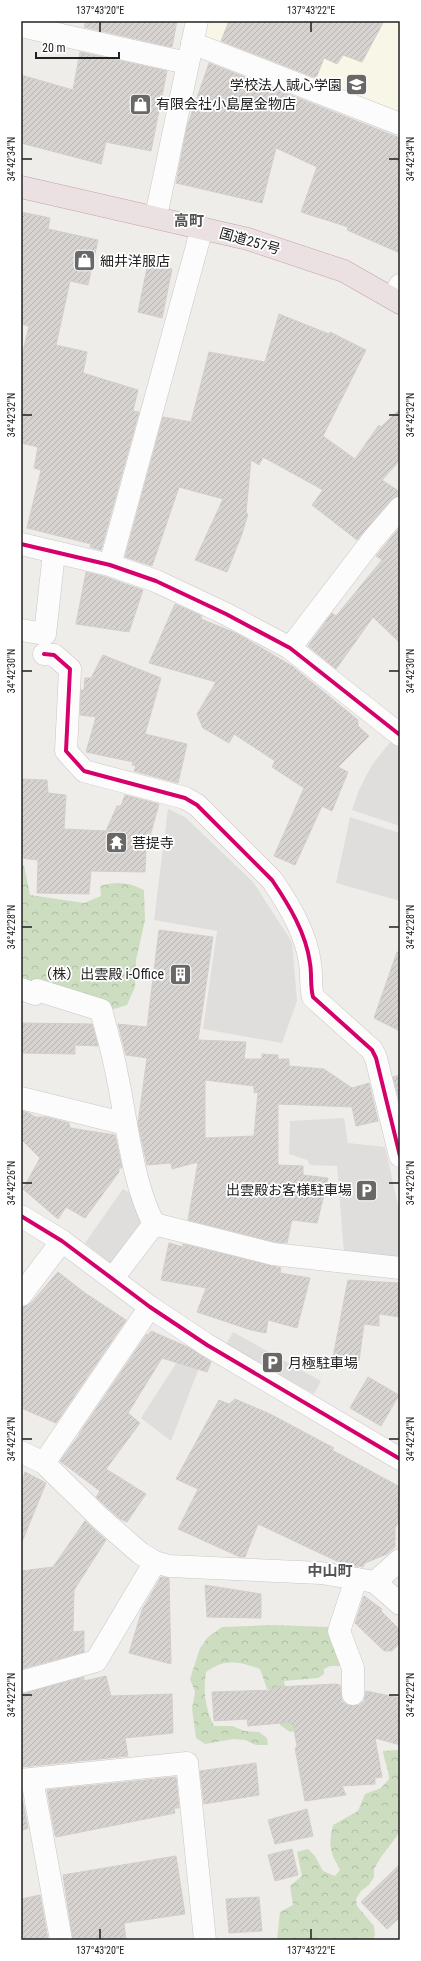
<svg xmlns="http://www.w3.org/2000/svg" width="421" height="1961" font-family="'Roboto Condensed','Noto Sans JP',sans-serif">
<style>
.education{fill:#f8f6e6}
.forest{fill:url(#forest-crowns)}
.parking{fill:#dfdedd}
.building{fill:url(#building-hatch);stroke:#d2cecb;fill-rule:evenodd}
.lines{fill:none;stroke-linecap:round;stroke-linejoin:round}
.minor-casing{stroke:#c8c7c6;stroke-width:23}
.highway-casing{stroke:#c4a1ae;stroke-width:23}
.minor{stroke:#fdfcfc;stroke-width:22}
.highway{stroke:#ebe0e2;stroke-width:22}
.cycleway-casing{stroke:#fff;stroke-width:6}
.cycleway{stroke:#d6006c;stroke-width:4}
.ticks{fill:none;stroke:#212121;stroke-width:1.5}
.labels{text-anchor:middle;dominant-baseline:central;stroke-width:3.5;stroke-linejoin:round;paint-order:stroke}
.poi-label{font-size:14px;fill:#212121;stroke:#fff;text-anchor:start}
.street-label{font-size:14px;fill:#212121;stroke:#fff}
.neighbourhood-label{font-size:15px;font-weight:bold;fill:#545454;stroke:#fff}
.neatline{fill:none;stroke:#212121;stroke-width:1.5}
.ticks-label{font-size:10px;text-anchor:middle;fill:#212121}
</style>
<defs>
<pattern id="forest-crowns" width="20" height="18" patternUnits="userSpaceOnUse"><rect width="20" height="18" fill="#ccddc0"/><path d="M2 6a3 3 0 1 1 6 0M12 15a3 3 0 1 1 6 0" fill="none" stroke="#afbda5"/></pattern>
<pattern id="building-hatch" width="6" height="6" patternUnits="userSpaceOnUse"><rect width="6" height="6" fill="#d6d3d1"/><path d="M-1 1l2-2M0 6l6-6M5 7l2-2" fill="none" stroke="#b7b5b3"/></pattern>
</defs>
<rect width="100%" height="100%" fill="#efedea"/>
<polygon class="education" points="207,21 400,21 400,118 203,42"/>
<g class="forest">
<path d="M21,865h3l6,30 54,8 17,-7 -1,-10c16,-5 29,-4 44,4l1,30 -9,40 -1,27 -8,18 -13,4 -93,-31z"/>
<path d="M273,1625l56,2 13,39h-12l-6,3v5l-6,4 -34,3 2,11 18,37 -14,3 -10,-7 -3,-30 -5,-5 -5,-1 -7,-20c-22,-8 -34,-11 -54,3 -3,19 -1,36 8,54h18l13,5 14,1 8,6 1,7h-12l-11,-5 -11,-1 -29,5 -9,-6 -4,-29 3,-17 -5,-13 10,-31 8,-11 14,-10z"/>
<path d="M398,1750l2,1v81l-19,25 -7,12v8l-5,8 -8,6 -5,8 1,7 17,20 1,10 -3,4h-95l3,-28 13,-7 -3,-19 12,-10 -5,-24 11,-3 7,7 8,15 12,5 5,-6c-10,-19 -12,-23 -7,-45l25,-14 7,-17 16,-6 8,-9c0,-10 -5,-18 -6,-28z"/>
</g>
<g class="parking">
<polygon points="391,741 400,748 400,826 352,810 359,790 372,765"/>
<polygon points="168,809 185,817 253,882 292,942 297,1001 282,1043 203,1029 217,931 154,920"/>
<polygon points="350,817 400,833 400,901 336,883"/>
<polygon points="344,1118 348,1143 385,1147 400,1214 400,1258 344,1253 337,1166 310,1165 307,1160 289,1154 290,1121"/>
<polygon points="123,1189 136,1197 146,1223 114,1266 85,1243"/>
<polygon points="233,1332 321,1381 314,1394 226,1345"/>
<polygon points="186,1348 202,1360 171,1441 141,1418"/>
</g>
<g class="building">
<polygon points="86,21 177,21 172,47 84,27"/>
<polygon points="229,21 384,21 362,62 343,55 337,64 324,58 316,78 221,41"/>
<polygon points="80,52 167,71 151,151 106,142 101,164 21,143 21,75 73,90"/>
<polygon points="209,63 400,138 400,253 347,230 348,227 301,212 317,167 276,148 262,203 176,183 187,127"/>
<polygon points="21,212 50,218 48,229 98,240 88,285 70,281 56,345 87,352 83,373 138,390 133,411 139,412 101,550 90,547 91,544 27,528 41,470 34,468 38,447 21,443 21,359 29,326 21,324"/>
<polygon points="148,263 172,269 162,318 138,312"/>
<polygon points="279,314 329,334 330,332 366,350 323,436 355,459 379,425 381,427 400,409 400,460 382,480 400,492 400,496 391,500 357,540 312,505 323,490 263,457 259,465 251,460 246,513 248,514 242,534 227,572 195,560 223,499 179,487 152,566 125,557 163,417 191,422 209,352 265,362"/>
<polygon points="400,527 400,643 373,617 336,669 308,646 332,613 336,616 382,560 376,556"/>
<polygon points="86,572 106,577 143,590 129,632 76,624"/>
<polygon points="175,604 202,616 201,619 238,634 292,666 358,720 358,726 369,736 338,767 348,772 332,811 322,806 295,865 274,856 304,788 272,767 275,761 234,734 229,743 203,728 197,714 216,682 149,663"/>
<polygon points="103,655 161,678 145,734 187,744 178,783 134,771 136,766 132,765 133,762 86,752 96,717 80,715 81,690 84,690 85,678 91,678"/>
<polygon points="21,779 47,780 48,793 66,795 64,829 106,831 117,806 121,806 125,795 159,804 146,850 145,872 91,871 89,894 37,893 38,860 21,858"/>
<path d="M159,930l54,7 -15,103 48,2 -2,17h18v-5l16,1v4h11v7l35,3 28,19 17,-5 9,38 -22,5 -4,-19 -74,-3v61l25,1v9l25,3 -11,45 -25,-3 -5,23 -12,-1 -87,-22 10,-58 -26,7 -1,-6 -24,2 -9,-42 9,-65 -21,-3 -8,-31 29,3zM205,1080l49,6v7l4,-1 -4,44 -49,2z"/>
<polygon points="397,952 400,952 400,1031 374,1018"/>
<polygon points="21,1023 92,1024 98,1046 75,1045 75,1054 21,1053"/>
<polygon points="400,1075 400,1103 393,1077"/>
<polygon points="21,1111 29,1113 35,1117 46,1117 69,1123 70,1128 115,1135 122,1168 119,1168 119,1172 85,1218 66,1207 58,1219 23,1189 40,1158 21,1139"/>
<polygon points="169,1243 183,1247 183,1244 281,1268 280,1273 310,1278 297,1328 268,1320 266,1333 251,1330 197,1312 206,1288 161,1280"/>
<polygon points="58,1272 85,1293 126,1320 56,1423 21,1408 21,1307 31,1303"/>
<polygon points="348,1280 400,1283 400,1317 379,1314 379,1326 364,1324 359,1361 333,1357"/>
<polygon points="151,1331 190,1348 211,1362 207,1372 162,1358 128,1413 140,1423 106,1469 146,1494 127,1522 120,1519 96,1497 100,1491 60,1461 80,1434 79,1434 147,1334 148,1335"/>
<polygon points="368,1377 399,1395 381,1426 350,1408"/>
<polygon points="235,1399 270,1414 334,1448 332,1450 400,1487 400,1519 395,1528 395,1547 387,1554 365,1563 363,1567 343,1564 258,1524 245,1557 240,1557 178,1529 198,1489 176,1479 219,1400 229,1404"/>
<polygon points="25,1472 46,1483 22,1542 21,1485"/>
<polygon points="85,1521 106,1540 74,1590 73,1632 84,1631 84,1652 21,1669 21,1571 53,1567"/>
<polygon points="161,1577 169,1578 171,1664 129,1653 142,1610"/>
<polygon points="205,1585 261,1594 261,1618 207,1617"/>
<polygon points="364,1596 382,1609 381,1611 400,1630 400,1643 392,1651 384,1651 355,1623"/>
<polygon points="106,1676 111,1696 172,1694 173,1733 125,1738 128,1756 21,1767 21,1694 84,1677 84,1681"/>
<polygon points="336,1684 340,1685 342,1701 347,1705 353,1706 359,1705 364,1701 366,1691 400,1698 400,1745 375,1738 382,1777 375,1778 375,1784 342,1786 346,1795 305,1801 295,1748 297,1747 293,1722 248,1726 247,1719 214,1721 212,1692 275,1690 275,1687"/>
<polygon points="256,1763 259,1795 204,1804 200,1771"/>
<polygon points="176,1777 179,1808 174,1808 175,1813 56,1837 55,1835 47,1790"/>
<polygon points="21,1792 28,1828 21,1831"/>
<polygon points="307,1809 313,1836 275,1844 268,1820"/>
<polygon points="292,1849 298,1875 275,1881 268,1855"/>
<polygon points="176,1856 185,1914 124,1923 126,1940 73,1940 63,1875"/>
<polygon points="400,1864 400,1917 387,1929 361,1902"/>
<polygon points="40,1895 48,1940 21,1940 21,1899"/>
<polygon points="259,1897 262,1931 229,1933 226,1899"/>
</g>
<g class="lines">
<defs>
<g id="minor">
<polyline points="21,26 187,63"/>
<polyline points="192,43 400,124"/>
<polyline points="156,216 197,21"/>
<polyline points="393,298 400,285"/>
<polyline points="21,544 110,565 156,581 226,614 290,648 400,735"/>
<polyline points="110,565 202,228"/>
<polyline points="21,630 45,634 54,553"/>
<polyline points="290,648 374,538 400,508"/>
<path d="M44,654l10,1 16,14 -4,82 18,20 101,27 12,7 75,75c17,25 34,53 38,83 2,12 0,23 3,34l59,53 4,8 24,98"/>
<path d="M21,989l14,5 2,-4 64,20c6,22 12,43 16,65 10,46 15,108 37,149"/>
<polyline points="21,1098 126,1124"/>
<polyline points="21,1216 62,1241 150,1307 207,1345 400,1459"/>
<polyline points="113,1278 154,1224 273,1254 400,1268"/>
<polyline points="21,1295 62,1241"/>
<polyline points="21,1452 44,1463 99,1517 140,1553 155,1562 169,1566 321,1573 375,1582 400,1560"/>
<polyline points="44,1463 150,1307"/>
<polyline points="375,1582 400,1604"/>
<polyline points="21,1682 96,1661 155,1562"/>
<polyline points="353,1694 353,1668 339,1631 356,1579"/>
<polyline points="32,1779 61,1940"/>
<polyline points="21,1780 187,1763 205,1940"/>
</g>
<polyline id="highway" points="21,187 248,239 344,271 400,303"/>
</defs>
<use href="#minor" class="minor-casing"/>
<use href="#highway" class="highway-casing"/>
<use href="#minor" class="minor"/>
<use href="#highway" class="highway"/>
<defs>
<g id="cycleway">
<polyline points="21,544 110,565 156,581 226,614 290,648 400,735"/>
<path d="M44,654l10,1 16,14 -4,82 18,20 101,27 12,7 75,75c17,25 34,53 38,83 2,12 0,23 3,34l59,53 4,8 24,98"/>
<polyline points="21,1216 62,1241 150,1307 207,1345 400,1459"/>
</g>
</defs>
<use href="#cycleway" class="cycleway-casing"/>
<use href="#cycleway" class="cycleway"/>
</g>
<path class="ticks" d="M100,22v10M311,22v10M22,159h10M389,159h10M22,415h10M389,415h10M22,671h10M389,671h10M22,927h10M389,927h10M22,1183h10M389,1183h10M22,1439h10M389,1439h10M22,1695h10M389,1695h10M100,1929v10M311,1929v10"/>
<defs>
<symbol id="school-square" viewBox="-11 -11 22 22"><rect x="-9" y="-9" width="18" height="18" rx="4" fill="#696867" stroke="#fff"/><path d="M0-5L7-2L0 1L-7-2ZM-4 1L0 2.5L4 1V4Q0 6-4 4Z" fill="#fff"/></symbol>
<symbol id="shop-square" viewBox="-11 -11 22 22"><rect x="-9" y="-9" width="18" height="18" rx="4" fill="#696867" stroke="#fff"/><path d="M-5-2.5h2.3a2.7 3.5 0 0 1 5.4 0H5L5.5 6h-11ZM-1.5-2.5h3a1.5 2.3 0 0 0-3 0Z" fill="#fff"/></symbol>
<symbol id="temple-square" viewBox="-11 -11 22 22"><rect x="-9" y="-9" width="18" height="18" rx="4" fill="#696867" stroke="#fff"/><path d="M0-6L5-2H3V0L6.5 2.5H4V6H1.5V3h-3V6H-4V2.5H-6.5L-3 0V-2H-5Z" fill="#fff"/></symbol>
<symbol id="building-square" viewBox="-11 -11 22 22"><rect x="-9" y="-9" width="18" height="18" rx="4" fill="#696867" stroke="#fff"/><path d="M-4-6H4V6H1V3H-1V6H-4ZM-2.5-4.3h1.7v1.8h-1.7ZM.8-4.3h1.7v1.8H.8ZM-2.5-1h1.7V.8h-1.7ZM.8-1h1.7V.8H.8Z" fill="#fff"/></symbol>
<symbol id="parking-square" viewBox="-11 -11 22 22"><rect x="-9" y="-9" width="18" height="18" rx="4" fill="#696867" stroke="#fff"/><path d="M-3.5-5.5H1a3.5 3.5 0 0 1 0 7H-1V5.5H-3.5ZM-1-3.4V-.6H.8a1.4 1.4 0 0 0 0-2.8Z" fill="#fff"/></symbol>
</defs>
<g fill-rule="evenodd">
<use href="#school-square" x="344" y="72" width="25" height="25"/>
<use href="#shop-square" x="128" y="92" width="25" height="25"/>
<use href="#shop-square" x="72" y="248" width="25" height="25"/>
<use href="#temple-square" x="104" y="830" width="25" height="25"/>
<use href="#building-square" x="168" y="962" width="25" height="25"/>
<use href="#parking-square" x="354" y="1178" width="25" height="25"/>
<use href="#parking-square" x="260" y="1350" width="25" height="25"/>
</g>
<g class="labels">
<g class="poi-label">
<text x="342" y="85" text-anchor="end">学校法人誠心学園</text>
<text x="156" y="104">有限会社小島屋金物店</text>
<text x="100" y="261">細井洋服店</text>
<text x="132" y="843">菩提寺</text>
<text x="164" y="974" text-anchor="end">（株）出雲殿 i-Office</text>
<text x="352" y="1190" text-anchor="end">出雲殿お客様駐車場</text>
<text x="288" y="1363">月極駐車場</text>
</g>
<g class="street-label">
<text transform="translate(250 241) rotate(16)">国道257号</text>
</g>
<g class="neighbourhood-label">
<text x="189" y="221">高町</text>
<text x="330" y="1571">中山町</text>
</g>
</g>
<rect width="421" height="1961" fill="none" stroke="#ffffff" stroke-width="44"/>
<path d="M36 52v6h83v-6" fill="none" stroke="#212121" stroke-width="2"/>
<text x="42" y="52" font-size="12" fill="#212121" stroke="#ffffff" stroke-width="3" paint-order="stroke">20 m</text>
<rect x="22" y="22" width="377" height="1917" class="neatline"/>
<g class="ticks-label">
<text x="100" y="14">137°43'20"E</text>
<text x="311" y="14">137°43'22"E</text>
<text transform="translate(11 159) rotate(-90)" y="4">34°42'34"N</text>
<text transform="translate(410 159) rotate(-90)" y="4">34°42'34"N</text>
<text transform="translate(11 415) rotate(-90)" y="4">34°42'32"N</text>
<text transform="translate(410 415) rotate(-90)" y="4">34°42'32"N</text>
<text transform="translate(11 671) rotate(-90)" y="4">34°42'30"N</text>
<text transform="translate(410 671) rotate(-90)" y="4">34°42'30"N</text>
<text transform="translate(11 927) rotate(-90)" y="4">34°42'28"N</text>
<text transform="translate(410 927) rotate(-90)" y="4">34°42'28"N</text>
<text transform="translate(11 1183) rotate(-90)" y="4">34°42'26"N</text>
<text transform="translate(410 1183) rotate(-90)" y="4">34°42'26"N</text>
<text transform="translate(11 1439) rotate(-90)" y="4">34°42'24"N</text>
<text transform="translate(410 1439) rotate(-90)" y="4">34°42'24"N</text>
<text transform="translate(11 1695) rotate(-90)" y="4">34°42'22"N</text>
<text transform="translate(410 1695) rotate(-90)" y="4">34°42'22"N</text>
<text x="100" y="1954">137°43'20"E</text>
<text x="311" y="1954">137°43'22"E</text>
</g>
</svg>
